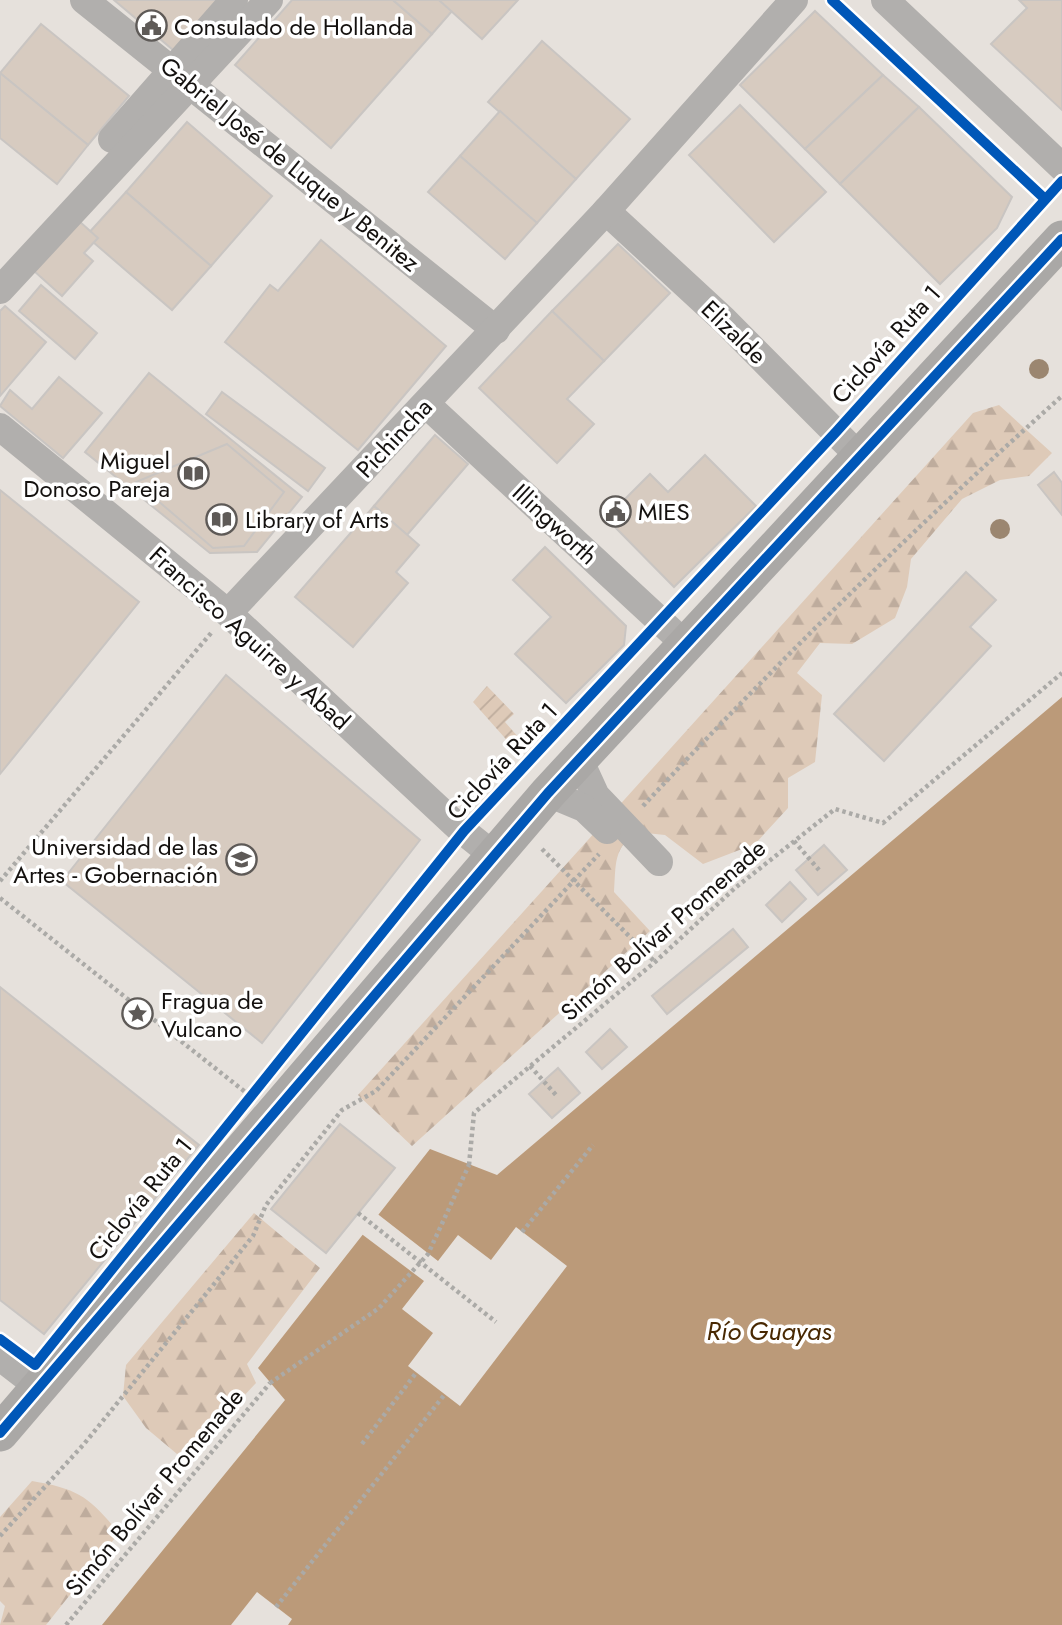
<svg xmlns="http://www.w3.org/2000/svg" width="1062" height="1625" font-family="Jost,sans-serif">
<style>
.forest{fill:url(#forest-firs)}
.garden{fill:url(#garden-furrows)}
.water{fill:#bb9a79}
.pier{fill:#e6e1dc}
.building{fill:#d7cbc0;stroke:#c9c5c2;stroke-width:2}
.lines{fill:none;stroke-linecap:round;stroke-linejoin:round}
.path{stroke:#abaaa7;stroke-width:4.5;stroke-dasharray:3.5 3.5;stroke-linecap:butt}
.minor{stroke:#b1afad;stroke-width:28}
.major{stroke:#aaa8a6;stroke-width:37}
.path-bridge{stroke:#abaaa7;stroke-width:4.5;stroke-dasharray:3.5 3.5;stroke-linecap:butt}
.cycleway-casing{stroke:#fff;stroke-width:15}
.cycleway{stroke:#0057b8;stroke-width:10}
.tree{fill:#9b8670}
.labels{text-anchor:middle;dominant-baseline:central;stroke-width:7;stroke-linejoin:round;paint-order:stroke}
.poi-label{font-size:24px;fill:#14110f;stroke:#fff;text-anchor:start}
.street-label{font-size:24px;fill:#14110f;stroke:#fff}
.water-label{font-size:26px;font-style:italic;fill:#482802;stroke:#fff}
</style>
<defs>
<pattern id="forest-firs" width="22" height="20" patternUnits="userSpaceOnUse" patternTransform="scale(1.75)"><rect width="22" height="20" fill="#decab8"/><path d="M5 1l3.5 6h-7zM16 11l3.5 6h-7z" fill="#beac9d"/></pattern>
<pattern id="garden-furrows" width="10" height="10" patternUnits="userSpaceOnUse" patternTransform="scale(1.75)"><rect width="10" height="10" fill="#decab8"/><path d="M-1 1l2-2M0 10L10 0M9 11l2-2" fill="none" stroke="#beac9d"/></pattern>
</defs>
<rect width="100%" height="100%" fill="#e6e1dc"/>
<g class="forest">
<path d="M999,405l53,48 -23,23 -29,4 -38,19 -51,60 -4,28 -12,31 -43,26 -32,-1 -23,30 25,22 -7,67 -27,16v30l-33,36 -52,20 -38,-29 -29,-3c-23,17 -20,33 -22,60l36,39 -238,215 -54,-51 615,-682z"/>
<polygon points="254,1213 320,1268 247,1364 256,1383 211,1431 177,1454 146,1428 123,1396 126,1365"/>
<path d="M32,1481c47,8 57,16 87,52l-73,92h-46l5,-19 -5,-5v-84z"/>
</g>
<polygon class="garden" points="487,686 514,714 505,722 520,739 513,747 473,702"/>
<polygon class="water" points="1062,697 1062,1625 102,1625 285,1400 258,1368 430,1149 497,1175"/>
<g class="pier">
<polygon points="375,1212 438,1261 458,1235 491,1260 516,1227 567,1266 460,1406 408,1366 433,1333 402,1309 424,1281 359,1232"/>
<polygon points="257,1592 292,1619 288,1625 231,1625"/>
</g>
<g class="building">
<polygon points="114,0 223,0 179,55"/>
<polygon points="292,0 393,0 432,34 331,148 235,65"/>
<polygon points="393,0 439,0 452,11 432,34"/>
<polygon points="439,0 518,0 482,39"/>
<polygon points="1019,0 1062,0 1062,110 991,44 1027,8"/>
<polygon points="815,11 883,75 805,149 740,85"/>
<polygon points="41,24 129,96 88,145 0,73"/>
<polygon points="542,41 630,119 576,179 488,102"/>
<polygon points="0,73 88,145 57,184 0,138"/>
<polygon points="883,75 919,107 840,184 805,149"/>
<polygon points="740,105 826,192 774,242 689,155"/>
<polygon points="919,107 1012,197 997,228 940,284 840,184"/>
<polygon points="500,111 576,179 537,223 460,156"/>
<polygon points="187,122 272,196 211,266 126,192"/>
<polygon points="460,156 537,223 505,259 428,192"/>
<polygon points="126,192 211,266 172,310 86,236"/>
<polygon points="79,221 98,238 84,253 93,261 62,296 34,271"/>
<polygon points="321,240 446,346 358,450 225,342 270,285 278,291"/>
<polygon points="618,244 670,293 604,361 552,311"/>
<polygon points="41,285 97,333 75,359 19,311"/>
<polygon points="5,306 46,342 0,396 0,311"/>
<polygon points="552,311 604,361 567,399 594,424 557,463 479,388"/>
<polygon points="149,373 302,497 257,552 210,553 85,452"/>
<polygon points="59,377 102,413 63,458 0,406 10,390 32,409"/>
<polygon points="222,392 325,468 308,491 206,414"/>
<polygon points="435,435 468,464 407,535 374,506"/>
<polygon points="227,444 284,492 244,546 213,548 136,482"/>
<polygon points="705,455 756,506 674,587 606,518 650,474 668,492"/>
<polygon points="1054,472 1062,483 1062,515 1038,485"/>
<polygon points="0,490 139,602 0,774"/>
<polygon points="374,506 419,545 396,572 408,583 353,647 295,597"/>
<polygon points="545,547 626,626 624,645 566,703 515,654 551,617 513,580"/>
<polygon points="966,572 996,600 970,627 991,646 884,761 834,714"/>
<polygon points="226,675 420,840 262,1043 62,881"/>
<polygon points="824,845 847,870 818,895 796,870"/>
<polygon points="790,882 806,899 782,922 766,905"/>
<polygon points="733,929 748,947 667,1014 652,996"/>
<polygon points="0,987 199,1145 44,1334 0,1300"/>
<polygon points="610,1029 627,1047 602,1069 586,1052"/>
<polygon points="558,1068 580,1093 552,1118 529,1094"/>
<polygon points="340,1124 395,1168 326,1253 271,1209"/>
</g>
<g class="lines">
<g class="path">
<path d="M643,806c133,-143 273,-280 419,-410"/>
<polyline points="794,841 819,870"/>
<polyline points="542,849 655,962"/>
<polyline points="0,881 212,632"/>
<polyline points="0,898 249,1095"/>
<polyline points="530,1066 556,1095"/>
<polyline points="469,1165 474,1113 655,962 735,888 835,809 883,823 1062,673"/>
<polyline points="358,1213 496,1322"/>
<polyline points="522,1232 593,1145"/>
<polyline points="362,1444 416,1373"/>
<polyline points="0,1536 84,1444 253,1236 266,1205 342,1110 376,1091 599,854"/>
<polyline points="276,1607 445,1394"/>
<polyline points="66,1625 270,1383"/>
</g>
<g class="minor">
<polyline points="84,0 496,330"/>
<polyline points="885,0 1062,167"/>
<polyline points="112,139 234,0"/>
<polyline points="606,211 724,320 859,456"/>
<polyline points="0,290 269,0"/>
<polyline points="426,404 685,644"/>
<polyline points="0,427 228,613 458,827 493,855"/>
<polyline points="228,613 606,211 794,0"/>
<polyline points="579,759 596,796 659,862"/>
<polyline points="548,793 584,808 607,830"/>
<polyline points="0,1357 38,1386"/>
</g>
<polyline class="major" points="0,1433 548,793 1062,239"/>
<polyline class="path-bridge" points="270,1383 379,1308 428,1254 469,1165"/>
<defs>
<g id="cycleway">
<polyline points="832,0 1045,199"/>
<polyline points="0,1339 35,1365 464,831 836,432 1062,181"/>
<polyline points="0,1433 548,793 1062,239"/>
</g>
</defs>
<use href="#cycleway" class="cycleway-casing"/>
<use href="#cycleway" class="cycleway"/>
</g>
<g class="tree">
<circle cx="1039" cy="369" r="10"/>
<circle cx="1000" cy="529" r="10"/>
</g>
<defs>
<symbol id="civic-ring" viewBox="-11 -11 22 22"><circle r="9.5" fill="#fff" stroke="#5e5a57" stroke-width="1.5"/><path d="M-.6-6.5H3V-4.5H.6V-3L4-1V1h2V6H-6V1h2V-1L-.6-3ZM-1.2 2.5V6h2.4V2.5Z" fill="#5e5a57"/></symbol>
<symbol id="library-ring" viewBox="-11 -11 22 22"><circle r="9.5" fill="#fff" stroke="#5e5a57" stroke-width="1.5"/><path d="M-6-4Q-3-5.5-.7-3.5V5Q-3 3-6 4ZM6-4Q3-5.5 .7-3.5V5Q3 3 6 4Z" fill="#5e5a57"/></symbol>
<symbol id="university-ring" viewBox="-11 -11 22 22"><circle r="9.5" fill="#fff" stroke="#5e5a57" stroke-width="1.5"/><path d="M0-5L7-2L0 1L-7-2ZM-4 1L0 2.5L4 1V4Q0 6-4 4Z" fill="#5e5a57"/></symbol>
<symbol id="sight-ring" viewBox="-11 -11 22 22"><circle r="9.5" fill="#fff" stroke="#5e5a57" stroke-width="1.5"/><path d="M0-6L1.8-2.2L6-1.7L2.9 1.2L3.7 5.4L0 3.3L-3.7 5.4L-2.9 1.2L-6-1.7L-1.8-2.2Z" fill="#5e5a57"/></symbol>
</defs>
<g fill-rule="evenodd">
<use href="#civic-ring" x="134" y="8" width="35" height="35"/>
<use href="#library-ring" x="176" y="456" width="35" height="35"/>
<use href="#civic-ring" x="598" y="494" width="35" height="35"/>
<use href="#library-ring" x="204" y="502" width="35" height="35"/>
<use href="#university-ring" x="224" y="842" width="35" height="35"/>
<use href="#sight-ring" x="120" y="996" width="35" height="35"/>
</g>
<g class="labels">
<g class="poi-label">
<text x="174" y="26">Consulado de Hollanda</text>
<text x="170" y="460" text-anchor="end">Miguel<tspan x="170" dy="28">Donoso Pareja</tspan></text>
<text x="638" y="511">MIES</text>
<text x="245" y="519">Library of Arts</text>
<text x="218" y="846" text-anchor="end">Universidad de las<tspan x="218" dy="28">Artes - Gobernación</tspan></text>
<text x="161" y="1000">Fragua de<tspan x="161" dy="28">Vulcano</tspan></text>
</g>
<g class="street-label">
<text transform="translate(290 164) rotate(39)">Gabriel José de Luque y Benitez</text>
<text transform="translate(734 332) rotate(44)">Elizalde</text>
<text transform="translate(886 344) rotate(-48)">Ciclovía Ruta 1</text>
<text transform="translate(394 438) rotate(-47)">Pichincha</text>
<text transform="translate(555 524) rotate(43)">Illingworth</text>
<text transform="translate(250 638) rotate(42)">Francisco Aguirre y Abad</text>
<text transform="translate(502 761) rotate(-47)">Ciclovía Ruta 1</text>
<text transform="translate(663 930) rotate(-41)">Simón Bolívar Promenade</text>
<text transform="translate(140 1199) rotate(-51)">Ciclovía Ruta 1</text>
<text transform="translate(154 1492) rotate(-50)">Simón Bolívar Promenade</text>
</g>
<g class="water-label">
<text x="769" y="1331">Río Guayas</text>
</g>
</g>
</svg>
